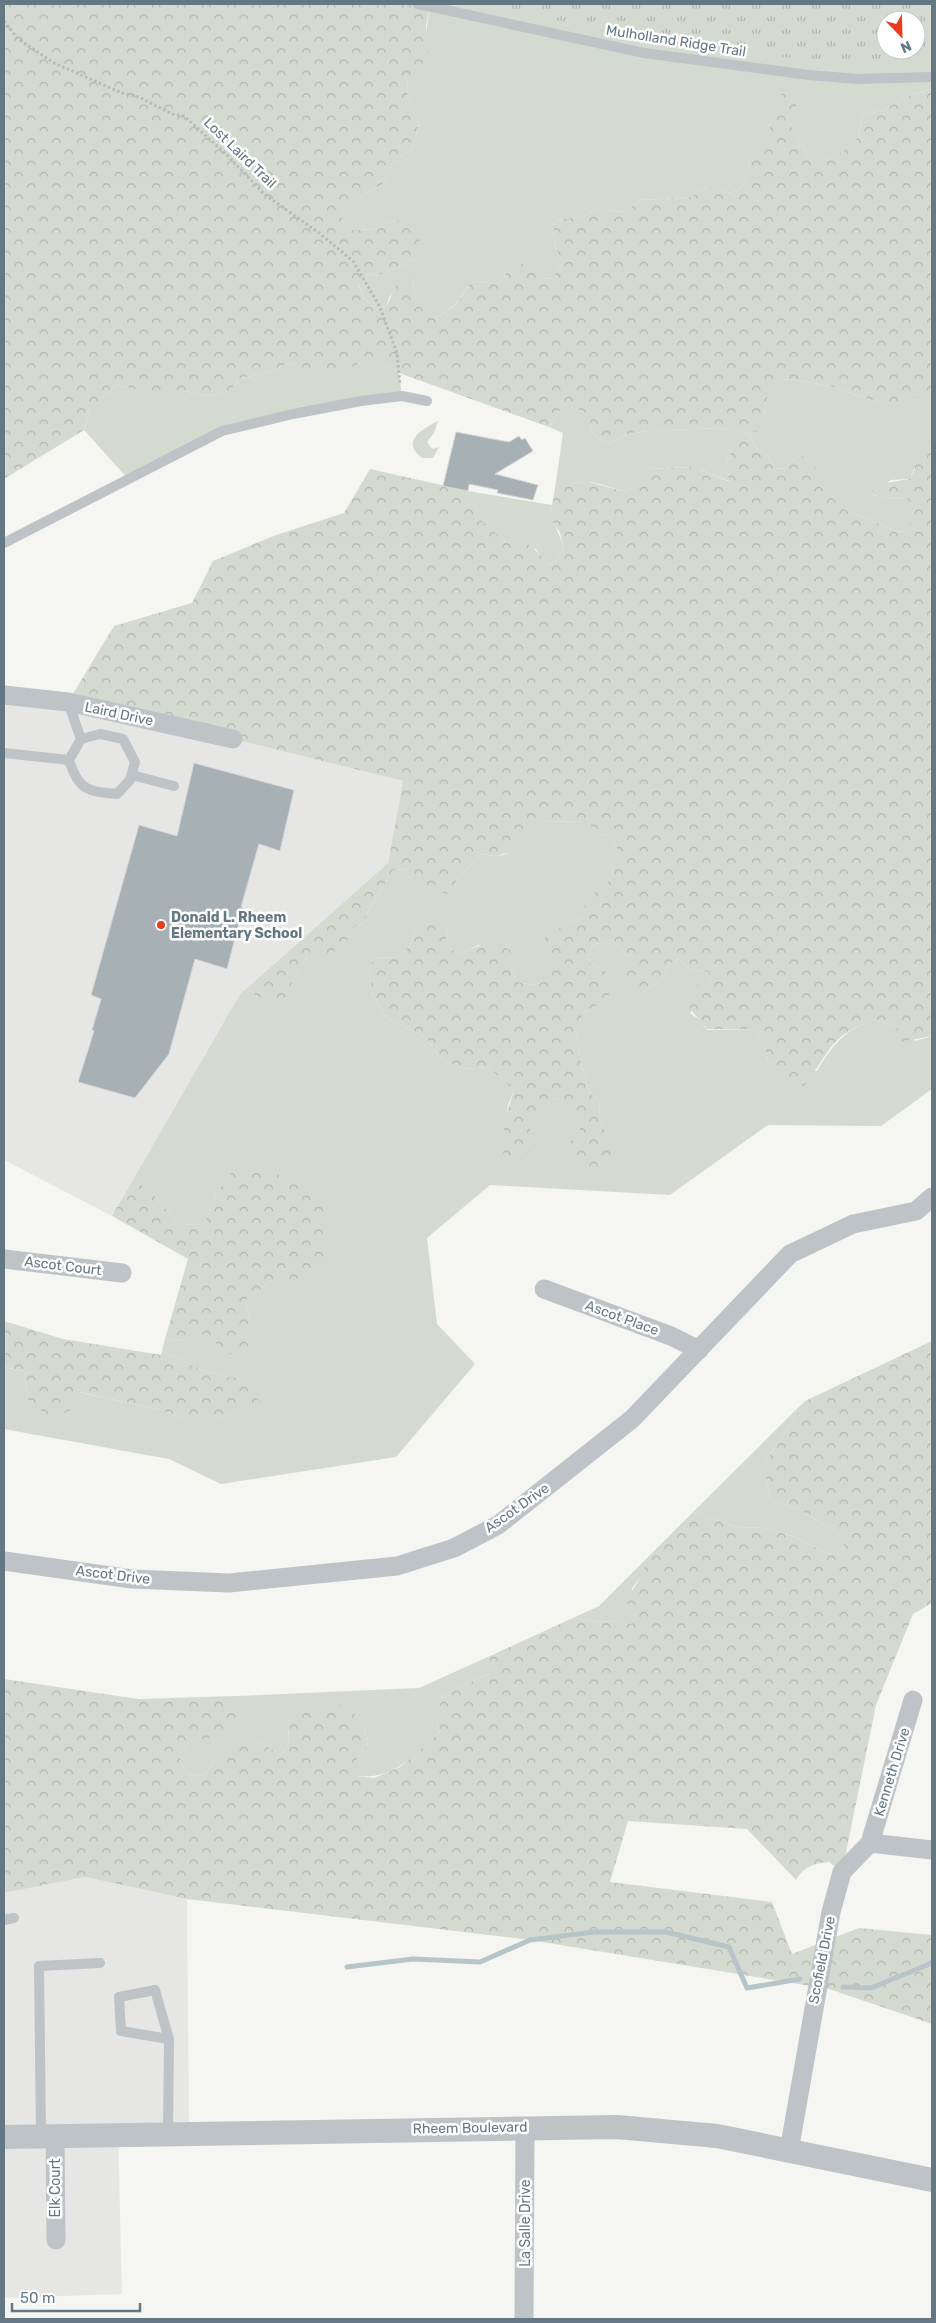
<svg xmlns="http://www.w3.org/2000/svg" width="936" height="2323" font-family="Rubik,sans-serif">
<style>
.built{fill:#e6e7e5}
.grass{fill:#d5dad0;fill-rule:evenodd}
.forest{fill:url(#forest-crowns)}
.park{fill:url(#park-tufts);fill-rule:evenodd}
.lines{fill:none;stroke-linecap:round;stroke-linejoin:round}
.stream{stroke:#b7c5c9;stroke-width:5}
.building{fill:#a7b1b5;stroke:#d6d6d4}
.path{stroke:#b7bbbd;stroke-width:3;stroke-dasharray:2.5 2.5;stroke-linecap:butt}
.service{stroke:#bdc3c6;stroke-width:10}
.minor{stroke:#bdc3c6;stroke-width:19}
.tertiary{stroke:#bdc3c6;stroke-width:24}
.poi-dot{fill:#e93d1d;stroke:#fff;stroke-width:2}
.labels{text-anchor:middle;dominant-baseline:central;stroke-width:5;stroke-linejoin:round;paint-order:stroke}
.street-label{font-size:14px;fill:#637883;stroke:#fff}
.poi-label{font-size:14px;font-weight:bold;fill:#637883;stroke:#fff;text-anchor:start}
</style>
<defs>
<pattern id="forest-crowns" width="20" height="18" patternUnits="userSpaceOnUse" patternTransform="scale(1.25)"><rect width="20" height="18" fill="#d5dad0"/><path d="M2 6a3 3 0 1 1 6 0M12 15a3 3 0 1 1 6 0" fill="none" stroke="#b0b6ae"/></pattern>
<pattern id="park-tufts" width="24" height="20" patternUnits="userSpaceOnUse" patternTransform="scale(1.25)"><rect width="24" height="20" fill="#d5dad0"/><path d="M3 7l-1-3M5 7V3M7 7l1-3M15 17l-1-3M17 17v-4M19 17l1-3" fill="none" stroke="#b0b6ae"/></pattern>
</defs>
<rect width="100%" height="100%" fill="#f5f5f1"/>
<g class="built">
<polygon points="4,695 233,739 403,781 388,863 240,994 112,1216 4,1160"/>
<polygon points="85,1877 187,1899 189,2133 118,2134 122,2294 4,2298 4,1893"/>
</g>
<g class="grass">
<path d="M418,4h514v85l-25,7 -24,14 -20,5 -5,22 -16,15 -15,8h-17l-23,-42 12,-15 -30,20 4,24 -24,10 -1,21 -10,13 -11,2 -19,-7 -16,11 -53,3 -14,12 -28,-3 -18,8 -24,3c-3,17 -1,27 8,42l-11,17 -12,-1 -14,-15 -17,6 -10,15 -28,-3c-10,18 -18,29 -37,37 -18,-13 -20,-19 -21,-41l-24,20 -2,9 -11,2 -13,-10 -4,-14 10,-9 13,-1 34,-15 -19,-39 -21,9 -31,1 -4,-16 21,-18 24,-14 6,-19 20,-14 7,-25 -11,-24 -1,-23 18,-37 5,-33zM886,20h30v30h-30z"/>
<path d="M362,362h19l18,11 3,23 -180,35 -93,49 -45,-50 6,-21 26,-24 24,5h39l30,6 20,-5 12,-13 27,-5 21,-10c31,11 42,13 73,-1z"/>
<path d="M789,379l41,7 50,17 52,-10v54l-6,-1 -17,33 -18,1 -20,14 15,5 20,-1 10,10 -6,9 1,13 -12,2 -55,-23 -28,-27 -18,-26 -13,12 -11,1 -5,-12 -12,-8 -9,-16 -19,24 -4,9 6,16 -37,-15 -46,2 -22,23c-29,-8 -47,-20 -72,3l9,-62 -14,-6 15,-23 23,10 6,20 16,10 18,-10 21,-3 70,-3 30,5 15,-4 2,-25 7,-22z"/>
<path d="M438,421l-4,12 -7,9 5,7 7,-2 -6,11h-11c-22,-17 0,-29 16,-37z"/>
<path d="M468,491l84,14c-2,16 8,28 12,44l-9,14 -9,1 -10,-15 -31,-7 -24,-21z"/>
<path d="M543,821l44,1 11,12 13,2 7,15 -6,11 1,15 -12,11 -17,30 -18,6 -18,39 3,17 -18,5 -16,-3 -7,-16v-15l-32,-6 -18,10 -14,-9 1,-19 -30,1 -8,19 -13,11 -22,-1 -5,16 4,23 14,22 39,20 16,22 23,9 23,-2 26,23 -6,15 -5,54 24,-24 3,-11 25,-26 10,2v13l15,6v14l31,5c-11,-11 -12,-20 -11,-36l-10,-9 -7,-20 -8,-44 9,-17 16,-8 8,-31 -19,-11 3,-17 19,-5 16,16v17l20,16 15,-9 5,-13 11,-9 12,11 19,3 2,11 -21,30 11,8 6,9 47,-1 10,14 4,17 12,9 37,2c16,-27 27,-40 57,-52l22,8 19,14 17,-5v53l-51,37 -113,-1 -98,70 -180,-10 -63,53 10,86 38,40 -79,93 -175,27 -52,-25 -165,-30v-62l20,4 4,29 50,-8 78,17 29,10h32l43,-16 -19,-24 -34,-7 -45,-21 3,-12 19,2 22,-9 21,23 26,-27 -8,-27 27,-21h26l-81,-87 -13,32 -26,-1 -21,-26 -23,-20 106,-184 8,-7 8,9 32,-1 6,-17 13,-21 40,-17 6,-13 10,-3 5,-13 25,-41 15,-1 40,26 9,-15 24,-26c28,5 26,0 43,-18 6,-6 13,-10 19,-15z"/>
<polygon points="805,1401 763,1466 771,1500 800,1510 843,1536 844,1555 826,1553 795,1537 765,1528 736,1527 693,1512"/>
<path d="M646,1559l-1,13 -13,16 3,25 -2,12c-19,-7 -40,0 -58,-8l24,-11z"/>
<path d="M490,1656v17l-47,22 -7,20 4,17c-28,24 -45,48 -84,44v-16l12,-14 -5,-25 -74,4 -1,20 -8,10 -22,-14 -40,14 -13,21 -19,-2 -7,-18 10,-15 18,-3 30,-20v-22l182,-8z"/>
</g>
<g class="forest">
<path d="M4,4h414l12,2 -4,20 2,37 -21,14 1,23 11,24 -7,25 -20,14 -6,19 -24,14 -21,18 4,16 31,-1 21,-9 9,6 17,18 -7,15 -34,15 -13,1 -10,10 4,13 13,10 11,-2 12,-28 14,-1c1,21 3,28 21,41 20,-8 27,-19 37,-37l28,3 10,-15 17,-7 14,16 12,1 11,-17c-9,-15 -11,-25 -8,-42l24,-3 18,-8 28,3 14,-12 53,-3 16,-11 19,7 11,-2 10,-13 1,-21 8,-9 16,-1 -4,-24 10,-28 16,-5 4,13 -12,15 23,42h17l15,-8 16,-15 5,-22 20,-5 24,-14 25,-7v304l-34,10h-18l-50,-17 -41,-7 -16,3 -8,22 -2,26 -15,3 9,16 12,8 5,12 11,-1 13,-12 8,1 12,14 -2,11 28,27 55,23 11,-2v-13l6,-9 -10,-10 -20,1 -15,-5 4,-9 34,-6 6,-10 -4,-17 15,-6 6,1v589l-31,6 -5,-15 -22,-8c-16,7 -32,14 -43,28 -10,13 -17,27 -27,39h-15l-9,-17 -12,-9 -4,-17 -10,-14h-47c-8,-12 -16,-15 -22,-30l10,-13 16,-3 -2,-11 -19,-3 -12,-11 -11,9 -5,13 -15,9 -16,-4 -5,-12 1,-17 -16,-16 -19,5 -3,17 19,11 5,17 -13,14 -16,8 -9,17 8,44 7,20 10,9c-1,16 0,25 11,36v17l-12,12 -15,-1 -15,-7 -4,-13 15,-13v-14l-16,-6 1,-13 -10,-2c-18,24 -29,20 -26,54l-12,9 -14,-1 1,-37 10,-33 -26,-23 -23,2 -23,-9 -16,-22 -39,-20 -14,-22 -4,-23 5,-16 22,1 13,-11 8,-19 17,-14 13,13 -1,19 14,9c20,-11 30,-16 51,-4l-1,15 7,16 16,3 17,-5 -5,-42 21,-14 18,-6 1,-17 28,-24 -1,-15 6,-11 -7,-15 -13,-2 -11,-12 -44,-1 -19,15 -11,15 -16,5 -16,-2 -24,26 -8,15 -34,-14 -7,-12 -15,1 -25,41 -5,13 -10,3 -6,14 -9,4 -7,13 -17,1 -7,-2 -13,21 -6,17 -13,8 -19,-7 -8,-9 140,-124 15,-82 -170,-42 -165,-37 46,-76 78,-23 21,-42 63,-26 68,-22 26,-44 98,22 14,30 23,21c22,-4 29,5 42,22l8,-1 9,-14 -4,-16 -10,-16 4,-22 11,-10 20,-4 41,11 22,-23 46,-2 36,15 -5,-16 6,-13 16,-20 -29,-5 -70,3 -21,3 -18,10 -16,-10 -6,-20 -23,-10 -15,23 -150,-54 -18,-11h-19l-22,10h-27l-24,-9 -21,10 -27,5 -12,13 -20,5 -30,-6h-39l-24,-5 -26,24 -6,21 -80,49z"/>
<polygon points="235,1168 271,1171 312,1192 326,1209 327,1234 322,1270 298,1280 272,1280 245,1301 253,1328 247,1348 227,1355 206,1333 184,1341 165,1339 188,1259 112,1216 134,1178 157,1198 178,1224 204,1225 217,1193"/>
<polygon points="4,1321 63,1339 161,1355 162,1351 207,1372 241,1379 261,1403 217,1419 185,1419 156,1409 79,1392 71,1410 51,1419 28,1400 24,1371 4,1367"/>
<path d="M932,1341v262l-19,11 -37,91 -34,167 -13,-10c-16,1 -25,5 -33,18l-49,-51 -119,-8 -18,61 162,20 20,52 67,-26 73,7v89l-103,-35 -299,-49 -343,-41 -102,-22 -81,16v-214l134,20 99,-3v22l-9,18 -39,5 -10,15 7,18 19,2 13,-21 22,-16 18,2 22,14 8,-10 1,-20 17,-15 37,-5 20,16 5,25 -12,14v16l18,2 26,-11 40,-35 -4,-17 7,-20 47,-22v-17l85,-39c18,8 39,1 57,7l3,-11 -9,-11c7,-16 19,-25 20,-43l47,-47 43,15 29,1 30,9 31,16 18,2 -1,-19 -43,-26 -29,-10 -8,-34 42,-65z"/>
</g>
<path class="park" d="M485,4h447v58l-67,4 -213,-24zM886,20h30v30h-30z"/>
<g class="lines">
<g class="stream">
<polyline points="347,1967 413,1959 480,1962 530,1940 594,1932 666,1932 729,1947 747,1988 800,1979"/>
<polyline points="843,1987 871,1988 932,1963"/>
</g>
</g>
<g class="building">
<polygon points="456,432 509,442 519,436 522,440 525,438 533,451 495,474 538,485 533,500 497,493 498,490 469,484 468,491 443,486"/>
<polygon points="194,763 294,790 280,851 259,844 241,907 243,908 227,969 195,959 169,1054 135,1098 78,1082 94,1031 92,1030 101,999 91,995 139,825 177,836"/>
</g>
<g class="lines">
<polyline class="path" points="4,21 18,39 54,63 122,93 139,97 172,114 184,116 226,154 264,194 319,233 353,261 380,307 397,353 400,384"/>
<g class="service">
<polyline points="418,4 644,53 809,75 858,79 932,77"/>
<polyline points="4,543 222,431 293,414 361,401 402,396 427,401"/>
<polyline points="68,702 81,739"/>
<path d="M100,734l23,5 12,23 -5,18 -13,14c-30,-3 -38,-3 -48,-34l12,-21z"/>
<polyline points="4,753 69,760"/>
<polyline points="132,775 174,786"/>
<polyline points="4,1920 14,1918"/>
<polyline points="168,2133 169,2039 155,1990 119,1997 121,2031 169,2039"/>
<polyline points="41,2136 39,1966 100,1963"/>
</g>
<g class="minor">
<polyline points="4,695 68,702 233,739"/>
<polyline points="4,1259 122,1273"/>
<polyline points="544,1289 671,1336 699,1350"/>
<polyline points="4,1561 132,1579 229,1583 397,1566 454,1548 498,1525 632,1419 790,1254 853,1224 916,1211 932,1197"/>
<polyline points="870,1843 932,1850"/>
<polyline points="55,2135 56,2240"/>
<polyline points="789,2151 831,1912 842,1872 870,1843 913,1700"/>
<polyline points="524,2319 525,2127"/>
</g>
<polyline class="tertiary" points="4,2137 617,2127 717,2136 932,2180"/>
</g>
<circle class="poi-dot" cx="161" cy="925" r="5"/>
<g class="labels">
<g class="street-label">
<text transform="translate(676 41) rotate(9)">Mulholland Ridge Trail</text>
<text transform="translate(240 153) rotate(44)">Lost Laird Trail</text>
<text transform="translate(119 714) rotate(12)">Laird Drive</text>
<text transform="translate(63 1266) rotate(7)">Ascot Court</text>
<text transform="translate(622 1318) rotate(20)">Ascot Place</text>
<text transform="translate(517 1508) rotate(-35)">Ascot Drive</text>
<text transform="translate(113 1575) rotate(7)">Ascot Drive</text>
<text transform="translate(892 1772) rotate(-73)">Kenneth Drive</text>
<text transform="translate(822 1960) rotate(-79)">Scofield Drive</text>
<text transform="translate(470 2128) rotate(-1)">Rheem Boulevard</text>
<text transform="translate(55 2188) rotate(-90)">Elk Court</text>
<text transform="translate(525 2223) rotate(-90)">La Salle Drive</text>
</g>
<g class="poi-label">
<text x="171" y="917">Donald L. Rheem<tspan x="171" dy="16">Elementary School</tspan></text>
</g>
</g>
<rect width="936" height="2323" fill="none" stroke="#637883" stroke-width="10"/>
<g transform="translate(901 35) rotate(157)"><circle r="24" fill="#ffffff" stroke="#c1c9cd"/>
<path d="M0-4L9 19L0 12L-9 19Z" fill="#e93d1d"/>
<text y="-8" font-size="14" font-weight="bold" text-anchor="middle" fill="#637883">N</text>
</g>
<path d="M12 2303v8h128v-8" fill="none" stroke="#637883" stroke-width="2.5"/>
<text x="20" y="2303" font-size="15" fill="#637883" stroke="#ffffff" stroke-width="4" paint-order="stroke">50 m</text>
</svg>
